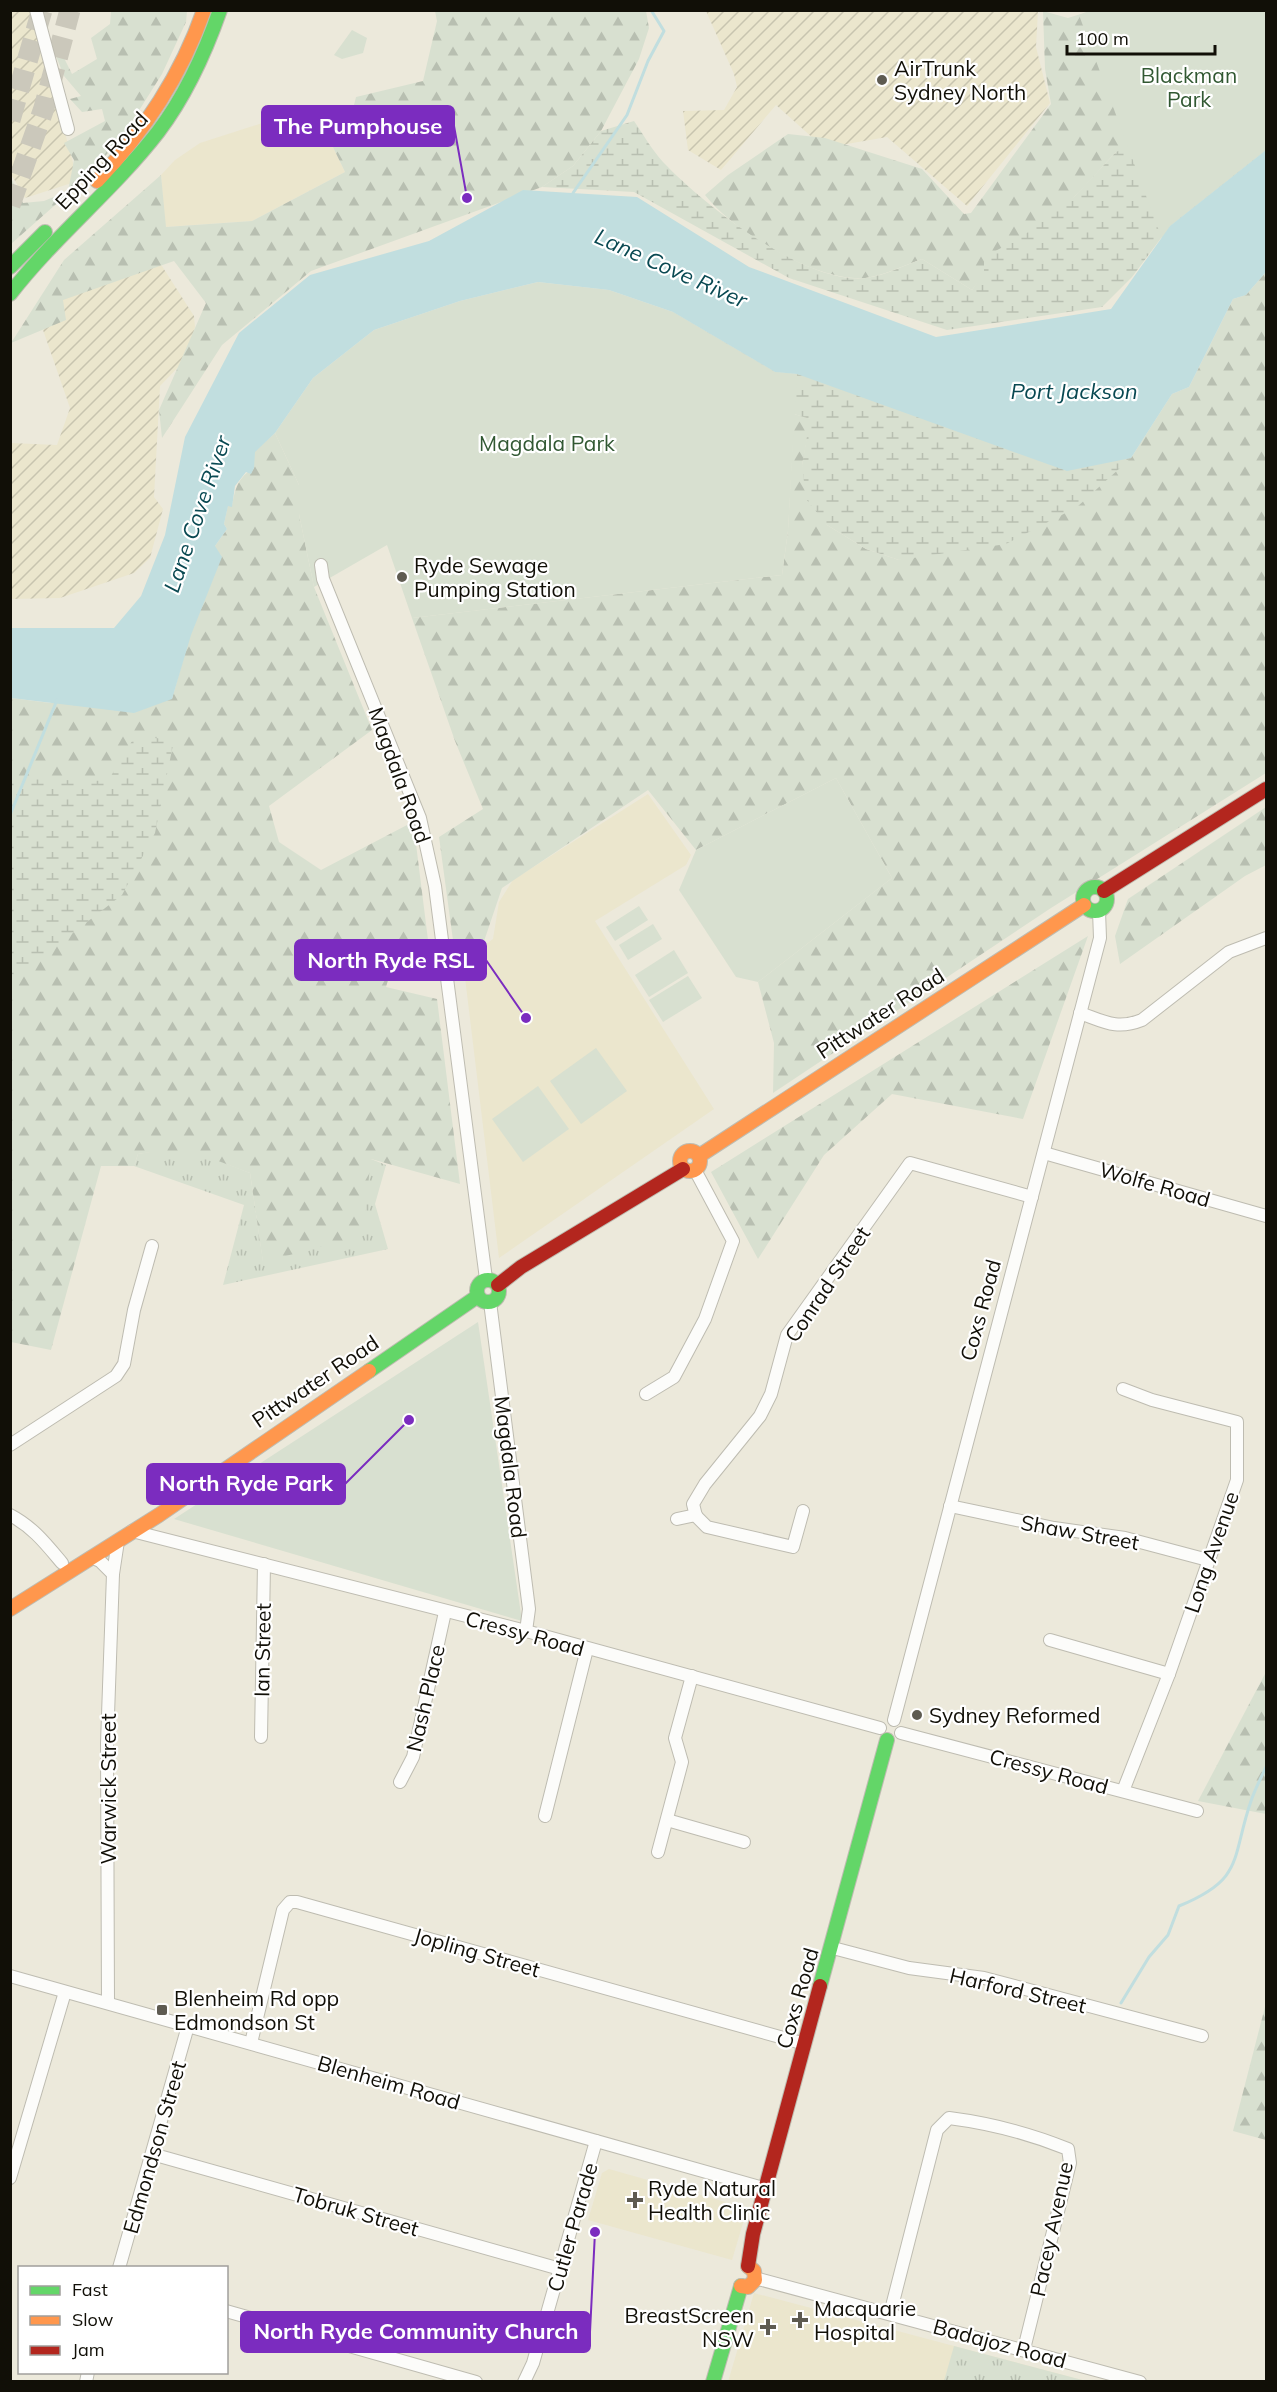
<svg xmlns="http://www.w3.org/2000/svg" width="1277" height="2392" font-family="Mulish,sans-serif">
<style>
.built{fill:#ebe6cd}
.industrial{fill:url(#industrial-furrows)}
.grass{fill:url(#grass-tufts)}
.forest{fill:url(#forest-firs)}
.wetland{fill:url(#wetland-marsh)}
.park{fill:#d8e0d0}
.water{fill:#c1dedf}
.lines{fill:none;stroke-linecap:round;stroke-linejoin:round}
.stream{stroke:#c1dedf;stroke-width:3}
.highway-tunnel{stroke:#cbc8bb;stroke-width:21;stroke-dasharray:21 10;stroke-linecap:butt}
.street-casing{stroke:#bebcb1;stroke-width:14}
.fast-casing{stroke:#bebcb1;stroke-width:16}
.slow-casing{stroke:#bebcb1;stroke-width:16}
.jam-casing{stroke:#bebcb1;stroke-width:16}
.street{stroke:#fcfcfa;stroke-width:12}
.fast{stroke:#63d668;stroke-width:14}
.slow{stroke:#ff974d;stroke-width:14}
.jam{stroke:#b3261e;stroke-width:14}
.poi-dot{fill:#5e5b51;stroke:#fff;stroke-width:2}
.labels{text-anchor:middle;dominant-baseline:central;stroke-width:4.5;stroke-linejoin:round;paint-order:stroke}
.poi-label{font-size:21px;fill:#110f07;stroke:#fff;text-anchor:start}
.park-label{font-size:21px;fill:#315832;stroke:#fff}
.street-label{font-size:21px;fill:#110f07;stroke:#fff}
.water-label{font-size:22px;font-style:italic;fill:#094952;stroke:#fff}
.leader{fill:none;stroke:#7b2cbf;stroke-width:2}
.callout-dot{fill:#7b2cbf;stroke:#fff;stroke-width:2}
.callout{fill:#7b2cbf;stroke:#7b2cbf;stroke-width:2}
.callout-label{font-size:22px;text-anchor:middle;font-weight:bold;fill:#fff}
</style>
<defs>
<pattern id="industrial-furrows" width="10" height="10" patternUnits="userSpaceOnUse" patternTransform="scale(1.5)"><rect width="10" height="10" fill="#ebe6cd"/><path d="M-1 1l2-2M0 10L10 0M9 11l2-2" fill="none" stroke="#c8c4af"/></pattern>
<pattern id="grass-tufts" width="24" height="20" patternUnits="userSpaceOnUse" patternTransform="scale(1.5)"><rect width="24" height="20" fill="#d8e0d0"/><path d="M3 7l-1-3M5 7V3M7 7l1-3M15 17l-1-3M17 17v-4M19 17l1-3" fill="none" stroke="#b8bfb1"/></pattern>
<pattern id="forest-firs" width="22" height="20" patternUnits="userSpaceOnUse" patternTransform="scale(1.5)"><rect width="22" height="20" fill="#d8e0d0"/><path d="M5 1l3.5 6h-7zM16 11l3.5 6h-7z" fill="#b8bfb1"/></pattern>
<pattern id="wetland-marsh" width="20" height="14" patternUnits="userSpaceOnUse" patternTransform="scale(1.5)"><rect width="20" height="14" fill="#d8e0d0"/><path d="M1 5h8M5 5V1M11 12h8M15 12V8" fill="none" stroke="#b8bfb1"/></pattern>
</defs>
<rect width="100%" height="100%" fill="#ece9db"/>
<g class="built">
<polygon points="306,109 317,114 345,172 252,221 165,227 161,175 175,160 200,143"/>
<polygon points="648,794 691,855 686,865 595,921 714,1109 499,1258 463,961 493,939 499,902 513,880"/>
<polygon points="609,2169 743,2207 746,2213 732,2260 588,2220 602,2173"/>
<polygon points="754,2293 1086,2381 728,2382"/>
</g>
<g class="industrial">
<polygon points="10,11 32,11 78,181 25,198 11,174"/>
<polygon points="706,11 1038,11 1036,47 1050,103 967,206 887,137 824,148 776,105 721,170 688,150 683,111 724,110 737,87 734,74"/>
<polygon points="160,263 194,316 195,327 187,358 160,386 154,497 163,509 150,558 134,573 60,598 11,599 11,443 57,445 70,408 43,330 60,298"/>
</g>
<g class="grass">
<polygon points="167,1149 199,1153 250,1173 263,1261 371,1159 386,1165 375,1204 388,1249 223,1285 244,1205 134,1166 138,1154"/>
<polygon points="954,2346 1086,2381 944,2381"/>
</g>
<g class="forest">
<path d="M1093,10l173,1v139l-150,2c-14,14 -27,31 -41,44 -35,32 -76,55 -103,94l-50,-31c-17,6 -39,17 -57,19 -49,4 -131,-46 -160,-83l23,-20 60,-41 37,4 97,31 42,45 7,-1 80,-109 -6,-35 -2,-58 25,7z"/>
<polygon points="111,11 187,11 186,22 162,74 121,139 80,183 11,244 11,178 23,203 44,201 68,191 74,160 64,143 105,121 102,109 82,112 70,99 81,96 64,76 56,56 63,56 72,74 97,59 91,38 110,24"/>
<polygon points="435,11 646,11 649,28 639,59 601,131 573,166 542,187 311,271 222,345 162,438 159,410 206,303 174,261 63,300 66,320 11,343 64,260 161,175 166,227 252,221 345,172 317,114 353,109 356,97 423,81 437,21"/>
<polygon points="1266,272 1266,773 1051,908 773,1093 774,1043 758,982 892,878 836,778 696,850 648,790 502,888 478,959 455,955 439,837 483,809 455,741 412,618 782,575 788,531 794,414 811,419 802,465 827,525 866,549 899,560 1131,458 1172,394 1189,387 1233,299 1246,295"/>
<path d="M275,433l24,52v29l15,73 58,143 -103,76 10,36 42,28 86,-45 9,19 13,104 -31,-1 -12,40 51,12 23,185 -89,-25 -9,77 -99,26 -13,-89c-45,-17 -63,-27 -112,-19l-4,12h-33l-50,184 -40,-8v-644l39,5 122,-4 43,-153 12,-17 -3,-5 4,-19 4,1c3,-17 6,-29 22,-38v-16z"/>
<polygon points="1266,807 1266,865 1245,876 1120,964 1115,936 1128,899"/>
<polygon points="1088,936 1023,1119 892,1094 824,1155 758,1259 711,1172"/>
<polygon points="1266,1672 1266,1814 1198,1801"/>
<polygon points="1266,2003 1266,2140 1233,2131"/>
</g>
<g class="wetland">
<path d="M634,121c9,13 18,29 29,41 40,42 141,123 203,116 18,-2 39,-13 56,-19l50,31 12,-18v-15l36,-19 55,-42 41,-44 38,-16 112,14 -96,76 -38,51 -30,30 -155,23 -158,-52 -155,-86 -92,-5 31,-21 28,-35z"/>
<polygon points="673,312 775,372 797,374 1117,459 1131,458 1077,507 1006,544 899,560 866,549 827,525 806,499 802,465 810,419 794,414 275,433"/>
<polygon points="135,736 174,740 155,833 122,895 17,976 11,974 11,779 108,781"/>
</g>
<g class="park">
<polygon points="1093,10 1266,11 1266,150 1170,226 1162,239 1079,15"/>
<polygon points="352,30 367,38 363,53 342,59 334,55"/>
<polygon points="538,282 609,290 673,312 775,372 797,374 788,531 782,575 412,618 387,545 314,587 299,514 299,485 275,433 313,378 374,330 460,301"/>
<polygon points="836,778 892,878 758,982 736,977 679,890 696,850"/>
<polygon points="639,906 648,920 615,941 606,927"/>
<polygon points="653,924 662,939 628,960 619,945"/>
<polygon points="674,950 688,973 649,997 635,975"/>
<polygon points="688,976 702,998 663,1022 649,1000"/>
<polygon points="596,1048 627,1091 581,1124 550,1081"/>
<polygon points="538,1086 569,1129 523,1162 492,1119"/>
<polygon points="478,1322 522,1621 174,1519"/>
</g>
<polygon class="water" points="1266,150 1266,272 1246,295 1233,299 1189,387 1172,394 1131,458 1067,471 797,374 775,372 673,312 609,290 538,282 460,301 374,330 313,378 275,433 255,452 254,468 251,474 246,472 235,486 232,507 228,506 224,524 227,529 215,546 222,557 191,635 172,699 134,713 11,698 11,628 114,628 141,596 165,535 185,437 239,333 310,275 429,241 523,190 637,197 749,267 936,337 1111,309 1170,226"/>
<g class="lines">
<g class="stream">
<polyline points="574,196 573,193 627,115 648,61 664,31 651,10"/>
<polyline points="10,815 57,700"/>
<path d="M1121,2003l28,-46 19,-22 11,-29c66,-27 52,-47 72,-105 4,-12 10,-23 15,-34"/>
</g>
<g class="highway-tunnel">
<polyline points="10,120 42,10"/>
<polyline points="10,205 44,108 70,10"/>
</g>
<defs>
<g id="street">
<polyline points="36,10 68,129"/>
<polyline points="321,565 323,579 420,818 435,886 486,1279"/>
<path d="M1080,1013c25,9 37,17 62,7l87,-68 37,-14"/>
<polyline points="1044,1153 1266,1216"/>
<polyline points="490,1302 529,1609 526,1631"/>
<polyline points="646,1394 674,1377 705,1319 733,1241 695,1170"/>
<polyline points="10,1445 116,1376 124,1364 134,1310 152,1246"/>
<polyline points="950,1506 1054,1528 1125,1538 1208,1560"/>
<polyline points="803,1511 793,1547 707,1527 696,1516 693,1504 705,1484 760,1416 771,1394 787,1335 910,1163 1032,1197"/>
<path d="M10,1515c23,12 36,29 52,48"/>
<polyline points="677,1519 696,1515"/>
<polyline points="132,1531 526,1631 880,1728"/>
<polyline points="91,1557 100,1561 113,1574"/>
<polyline points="1050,1640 1169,1674"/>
<polyline points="894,1720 1100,938 1099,911"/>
<polyline points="901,1733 1197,1811"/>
<polyline points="261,1737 264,1564"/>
<polyline points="400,1782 413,1757 445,1612"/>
<polyline points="1123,1791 1169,1674 1237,1480 1237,1422 1152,1400 1123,1389"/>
<polyline points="545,1816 587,1649"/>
<polyline points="667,1820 744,1842"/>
<polyline points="658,1852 682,1762 675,1738 692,1676"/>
<polyline points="833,1948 909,1968 984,1978 1202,2036"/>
<polyline points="10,1976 767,2189"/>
<polyline points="108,2003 107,1743 113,1574 118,1541"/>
<polyline points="251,2043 283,1910 290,1902 297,1902 805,2044"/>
<polyline points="152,2154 560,2269"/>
<polyline points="10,2178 65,1992"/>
<polyline points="119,2268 188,2026"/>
<polyline points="755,2278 1140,2382"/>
<polyline points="226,2311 476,2382"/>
<path d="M890,2314l47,-184 12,-12c39,5 82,16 119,31l2,14 -46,186"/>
<polyline points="86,2382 88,2372"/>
<polyline points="524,2382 533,2363 596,2141"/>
</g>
<g id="fast">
<polyline points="10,267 45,232"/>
<path d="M10,294c45,-58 103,-104 148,-162 28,-37 47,-79 62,-122"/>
<circle cx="1095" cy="899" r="12"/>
<circle cx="488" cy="1291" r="11"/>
<polyline points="369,1371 478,1296"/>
<polyline points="820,1986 887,1740"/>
<polyline points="713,2382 741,2286"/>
</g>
<g id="slow">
<path d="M97,181c48,-51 84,-105 107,-171"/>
<circle cx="690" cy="1161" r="10"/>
<polyline points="699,1156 1084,905"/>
<polyline points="10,1609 159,1515 369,1371"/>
<polyline points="741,2286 748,2287 755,2280 754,2271 748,2266"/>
</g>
<g id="jam">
<polyline points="1104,891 1266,789"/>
<polyline points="498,1285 521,1267 683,1169"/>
<polyline points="748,2266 753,2234 820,1986"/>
</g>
</defs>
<use href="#street" class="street-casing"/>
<use href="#fast" class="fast-casing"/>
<use href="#slow" class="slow-casing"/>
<use href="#jam" class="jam-casing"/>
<use href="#street" class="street"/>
<use href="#fast" class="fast"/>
<use href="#slow" class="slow"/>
<use href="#jam" class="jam"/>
</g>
<g class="poi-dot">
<circle cx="882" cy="80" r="6"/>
<circle cx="402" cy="577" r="6"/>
<circle cx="917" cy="1715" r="6"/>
<rect x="156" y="2004" width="12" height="12" rx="3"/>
<path d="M632 2191h6v6h6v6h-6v6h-6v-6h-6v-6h6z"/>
<path d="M797 2311h6v6h6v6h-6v6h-6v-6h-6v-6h6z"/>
<path d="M765 2318h6v6h6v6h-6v6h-6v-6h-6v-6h6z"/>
</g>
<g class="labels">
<g class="poi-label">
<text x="894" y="68">AirTrunk<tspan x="894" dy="24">Sydney North</tspan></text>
<text x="414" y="565">Ryde Sewage<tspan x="414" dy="24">Pumping Station</tspan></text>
<text x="929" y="1715">Sydney Reformed</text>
<text x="174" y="1998">Blenheim Rd opp<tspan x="174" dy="24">Edmondson St</tspan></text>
<text x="648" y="2188">Ryde Natural<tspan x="648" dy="24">Health Clinic</tspan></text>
<text x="814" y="2308">Macquarie<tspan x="814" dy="24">Hospital</tspan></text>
<text x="754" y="2315" text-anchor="end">BreastScreen<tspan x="754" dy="24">NSW</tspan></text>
</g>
<g class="park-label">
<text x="1189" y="75">Blackman<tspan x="1189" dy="24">Park</tspan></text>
<text x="547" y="443">Magdala Park</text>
</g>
<g class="street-label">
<text transform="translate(101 160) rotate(-47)">Epping Road</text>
<text transform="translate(400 775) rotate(70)">Magdala Road</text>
<text transform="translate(880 1013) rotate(-33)">Pittwater Road</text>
<text transform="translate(1155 1184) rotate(16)">Wolfe Road</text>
<text transform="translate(827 1284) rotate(-56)">Conrad Street</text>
<text transform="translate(980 1310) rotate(-75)">Coxs Road</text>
<text transform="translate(315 1381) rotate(-34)">Pittwater Road</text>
<text transform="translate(511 1467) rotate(83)">Magdala Road</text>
<text transform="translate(1080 1532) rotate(10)">Shaw Street</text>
<text transform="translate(1211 1552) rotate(-71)">Long Avenue</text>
<text transform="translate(525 1633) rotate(15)">Cressy Road</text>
<text transform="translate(262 1650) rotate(-89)">Ian Street</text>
<text transform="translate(425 1698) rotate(-77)">Nash Place</text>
<text transform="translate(1049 1771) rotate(15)">Cressy Road</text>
<text transform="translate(108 1789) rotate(-90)">Warwick Street</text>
<text transform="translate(477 1952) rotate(16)">Jopling Street</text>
<text transform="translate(1018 1990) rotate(13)">Harford Street</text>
<text transform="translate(797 1998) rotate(-74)">Coxs Road</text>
<text transform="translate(389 2082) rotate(16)">Blenheim Road</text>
<text transform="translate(154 2147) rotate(-74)">Edmondson Street</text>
<text transform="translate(356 2211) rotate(16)">Tobruk Street</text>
<text transform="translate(572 2227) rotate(-74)">Cutler Parade</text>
<text transform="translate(1051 2229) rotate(-78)">Pacey Avenue</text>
<text transform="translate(1000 2343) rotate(15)">Badajoz Road</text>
</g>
<g class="water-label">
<text transform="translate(671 268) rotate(24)">Lane Cove River</text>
<text x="1074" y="391">Port Jackson</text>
<text transform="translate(197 514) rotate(-71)">Lane Cove River</text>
</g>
</g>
<path class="leader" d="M467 198L454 126M526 1018L486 960M409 1420L345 1484M595 2232L590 2332"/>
<g class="callout-dot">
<circle cx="467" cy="198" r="6"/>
<circle cx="526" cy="1018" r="6"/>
<circle cx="409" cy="1420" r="6"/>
<circle cx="595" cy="2232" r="6"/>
</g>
<g class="callout">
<rect x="262" y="106" width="192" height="40" rx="6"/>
<rect x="295" y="940" width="191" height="40" rx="6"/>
<rect x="147" y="1464" width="198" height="40" rx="6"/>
<rect x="241" y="2312" width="349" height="40" rx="6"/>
</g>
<g class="callout-label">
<text x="358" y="134">The Pumphouse</text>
<text x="391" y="968">North Ryde RSL</text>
<text x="246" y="1491">North Ryde Park</text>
<text x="416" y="2339">North Ryde Community Church</text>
</g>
<rect width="1277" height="2392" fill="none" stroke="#110f07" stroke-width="24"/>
<rect x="18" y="2266" width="210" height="108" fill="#ffffff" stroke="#a09f9c" stroke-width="1.5"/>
<rect x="30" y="2286" width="30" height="9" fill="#63d668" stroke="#a09f9c" stroke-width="1.5"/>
<text x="72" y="2296" font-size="18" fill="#110f07">Fast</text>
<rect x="30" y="2316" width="30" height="9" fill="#ff974d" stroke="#a09f9c" stroke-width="1.5"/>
<text x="72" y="2326" font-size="18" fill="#110f07">Slow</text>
<rect x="30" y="2346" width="30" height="9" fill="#b3261e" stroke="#a09f9c" stroke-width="1.5"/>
<text x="72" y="2356" font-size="18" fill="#110f07">Jam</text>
<path d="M1067 45v9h148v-9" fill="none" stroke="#110f07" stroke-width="3"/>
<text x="1076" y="45" font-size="18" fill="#110f07" stroke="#ffffff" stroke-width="4.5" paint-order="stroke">100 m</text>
</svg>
